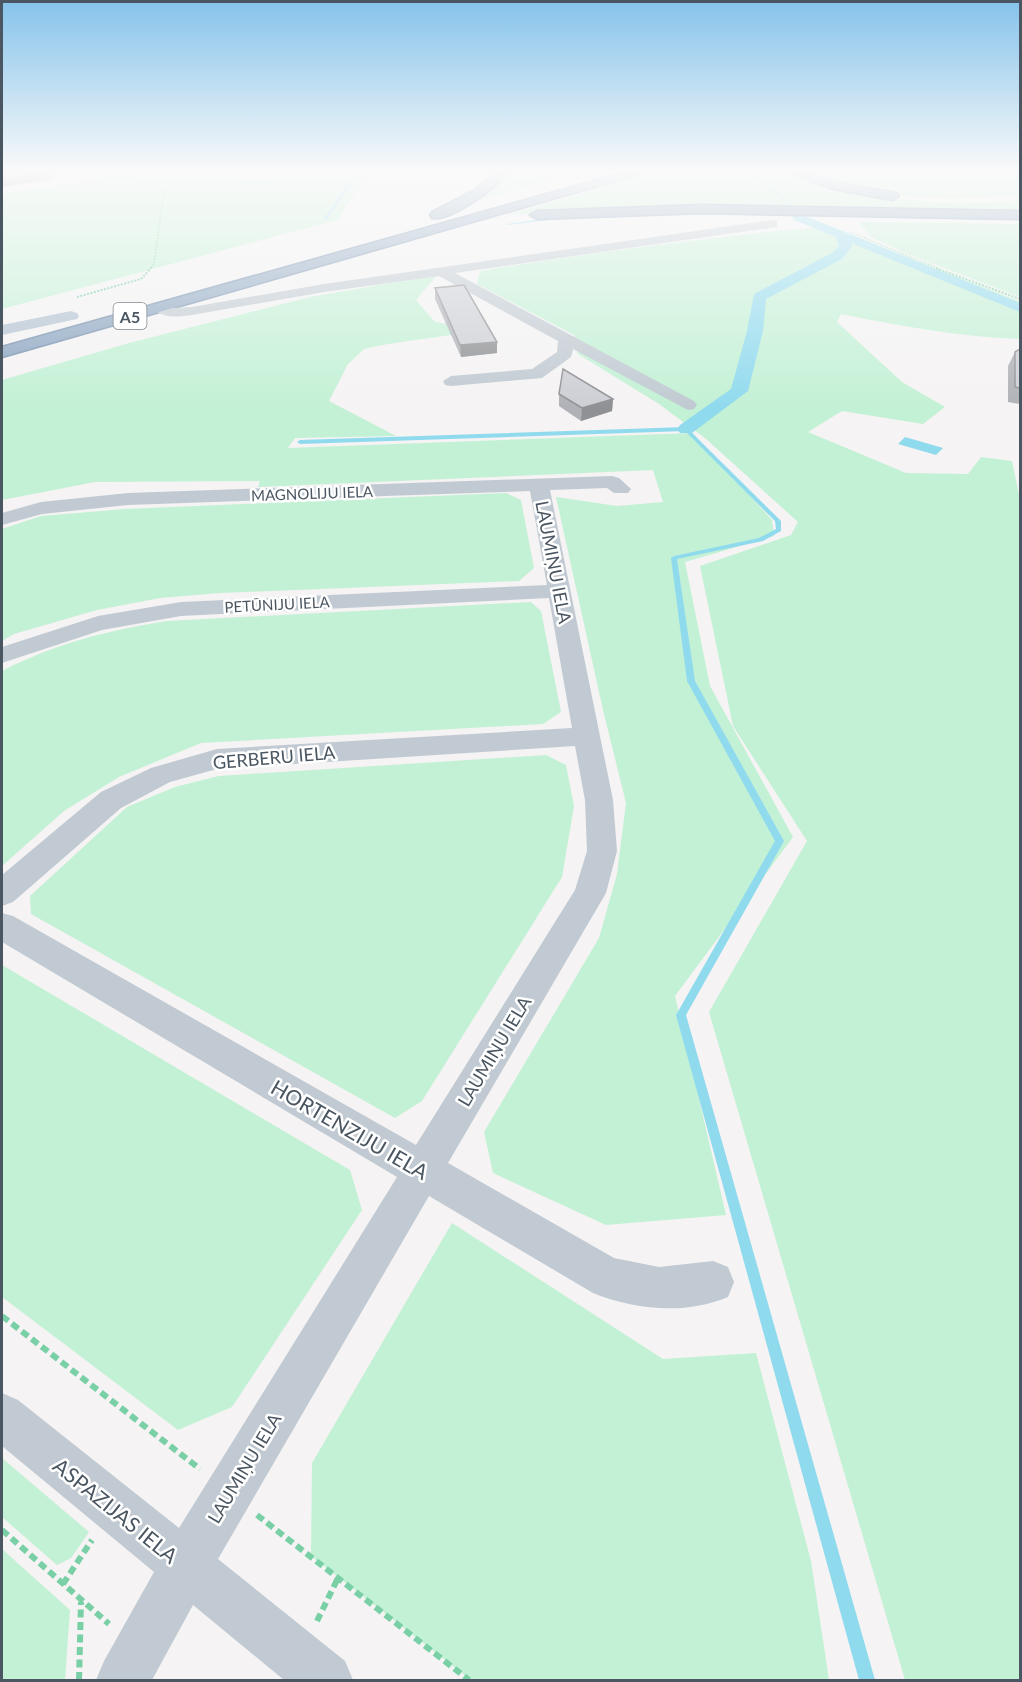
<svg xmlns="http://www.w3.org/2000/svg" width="1022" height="1682" font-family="Lato,sans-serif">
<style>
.green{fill:#c3f1d5}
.water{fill:#90daee}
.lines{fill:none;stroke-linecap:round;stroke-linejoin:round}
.stream{fill:#90daee;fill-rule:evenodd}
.canal{fill:#90daee;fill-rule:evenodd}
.highway-casing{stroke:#7690ad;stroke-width:3}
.path-far2{stroke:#7ad0a6;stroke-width:1.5;stroke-dasharray:1.5 1.5;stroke-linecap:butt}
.path-far1{stroke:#7ad0a6;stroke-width:2;stroke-dasharray:2 1.5;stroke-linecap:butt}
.path{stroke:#7ad0a6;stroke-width:6;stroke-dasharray:8 4.5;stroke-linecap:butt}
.minor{fill:#c1cad2;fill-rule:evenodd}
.major{fill:#b3c2d1;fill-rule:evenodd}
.highway{fill:#8ba5c1;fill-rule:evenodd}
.wall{fill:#b0b2b7}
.shaded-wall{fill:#909195}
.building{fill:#cdcfd5;stroke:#909195;stroke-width:1.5}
.labels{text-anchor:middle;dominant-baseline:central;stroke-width:5;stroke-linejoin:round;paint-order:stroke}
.far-street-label{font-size:15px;fill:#4a5661;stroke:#fff}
.shield{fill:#fff;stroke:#808990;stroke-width:1.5}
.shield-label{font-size:16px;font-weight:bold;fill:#4a5661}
.street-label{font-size:18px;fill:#4a5661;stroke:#fff}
.near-street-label{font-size:21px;fill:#4a5661;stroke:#fff}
</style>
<rect width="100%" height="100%" fill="#f5f3f3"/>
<g class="green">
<polygon points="70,172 371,172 337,220 2,309 2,194 103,178"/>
<polygon points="505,172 584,172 466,204 497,182"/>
<path d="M654,172h133l29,11 60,14 78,6 66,-2v11c-170,-3 -342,-13 -512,3z"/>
<path d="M800,172h220v23c-71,7 -153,5 -220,-23z"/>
<polygon points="859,222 1020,224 1020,297 905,253 871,237"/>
<path d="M829,226l191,75v38c-60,-2 -120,-13 -179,-25l-4,8 65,60 43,25 -22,17 -81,-13 -34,21 98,41 62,1 13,-17 31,4 8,39v1180h-115l-196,-668 98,-171 -74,-115 -33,-160 91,-31 7,-13 -92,-83 -47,-35 -81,-50 -4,-19 -97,-51 3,-13c116,-19 232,-34 349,-45z"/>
<polygon points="437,275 416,300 435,322 486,330 388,344 364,349 348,364 329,401 396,436 295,438 288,448 693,433 772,520 774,536 685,562 710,686 793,837 675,996 726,1215 606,1225 493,1173 484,1132 599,938 617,874 626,803 603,710 556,497 617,506 663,502 653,470 258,487 260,481 95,482 2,500 2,380 129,343 310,297"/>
<polygon points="506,493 521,500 534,568 519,581 220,593 160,598 97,610 14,634 2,641 2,529 41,516 125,509"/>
<path d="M531,602l10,9 20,101 -18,12 -342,19 -82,34 -55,34 -62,55v-195c52,-27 107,-41 165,-50z"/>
<polygon points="546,755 566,765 574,806 562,877 422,1101 395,1118 31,914 30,896 127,807 175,787 219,776"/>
<polygon points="2,965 350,1170 362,1210 232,1407 178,1430 2,1297"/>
<polygon points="452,1223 663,1359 756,1353 811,1561 829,1680 471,1680 311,1556 312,1463"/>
<polygon points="2,1458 89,1532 71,1558 57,1565 2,1517"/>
<polygon points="2,1549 70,1610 65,1680 2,1680"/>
</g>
<polygon class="water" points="905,437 943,448 936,455 898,444"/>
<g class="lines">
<g class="stream">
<polygon points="356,172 359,172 353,183 326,220 324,219 347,184 159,183 118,177 120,176 159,181 349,182"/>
<polygon points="751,172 753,172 792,206 790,206"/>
<polygon points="671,213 771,214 773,215 672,215"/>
<polygon points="887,216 1020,218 1020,220 888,218"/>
<polygon points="556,217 557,219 508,225 506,224"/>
<polygon points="686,427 781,521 781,531 763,541 677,559 695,681 784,841 686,1015 875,1680 859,1680 676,1015 775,841 687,681 671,558 674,556 759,538 776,529 775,521 685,431 300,444 297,442 300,440"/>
</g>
<polygon class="canal" points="798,213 1020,303 1020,312 851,243 852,246 842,259 766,299 763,331 748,391 692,433 680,433 677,429 680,425 731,389 747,331 754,294 832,253 839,246 836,237 794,220 792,217"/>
<defs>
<g id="highway">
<path d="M496,172h12c-11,15 -57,50 -76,46l-2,-3 2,-3 44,-23z"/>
<polygon points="625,172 642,172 640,174 2,357 2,347"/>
<polygon points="787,172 804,172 839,183 897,193 899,196 893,200 833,189"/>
<polygon points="701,205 1020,211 1020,219 701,213 537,219 530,215 537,211"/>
</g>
</defs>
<use href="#highway" class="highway-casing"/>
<g class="path-far2">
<polyline points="130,172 108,179 159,185 164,192 154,264 150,269"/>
<polyline points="850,232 940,269"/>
</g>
<g class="path-far1">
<polyline points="936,268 1020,299"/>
<polyline points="77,297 141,279 151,268"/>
</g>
<g class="path">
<polyline points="2,1316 200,1469"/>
<polyline points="257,1515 469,1680"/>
<polyline points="2,1530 109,1624"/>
<polyline points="63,1584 92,1540"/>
<polyline points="317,1621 338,1578"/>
<polyline points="79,1680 81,1602"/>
</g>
<g class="minor">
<path d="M773,220l4,1v6l-322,46 239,128 3,4 -3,4 -6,1 -115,-61 -2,8 -29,21 -91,8 -6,-1 -2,-4 8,-5 81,-7 25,-17 1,-11 -119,-65 -115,16 -132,23c-14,2 -29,4 -39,-7l7,-4 14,4 18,-1 132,-23z"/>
<path d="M612,476l7,2 12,11 -3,4h-14l-7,-5 -57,2 63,310 4,51 -11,42 -158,270 166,95 45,9 54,-6 15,6 6,15 -6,15c-42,18 -93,13 -135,-4l-164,-97 -211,363 127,102 8,19h-69l-91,-75 -41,75h-56l8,-19 50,-89 -152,-126v-53l16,7 161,128 218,-351 -395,-235v-29l11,3 403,229 159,-255 12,-39 -2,-51 -10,-54 -358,23 -47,13 -49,26 -108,94 -11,4v-31l99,-83 50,-24 66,-19 355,-21 -23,-130 -368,18 -79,14 -100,33v-16l96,-31 83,-14 366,-17 -17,-94 -402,14 -86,9 -40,11v-12l39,-11 87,-9z"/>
</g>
<polygon class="major" points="71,311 77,313 79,316 77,319 2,335 2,325"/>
<use href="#highway" class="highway"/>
</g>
<g class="wall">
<polygon points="435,288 497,342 497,353 461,357 435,299"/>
<polygon points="1020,349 1020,404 1008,402 1008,366 1015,352"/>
<polygon points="559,394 613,399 612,411 581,421 559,406"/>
</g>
<g class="shaded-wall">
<polygon points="2,172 18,172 2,174 2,175"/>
<polygon points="50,172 53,172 55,179 2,187 2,179"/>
<polygon points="497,342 497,353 461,357 460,345"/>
<polygon points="613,399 612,411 581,421 582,408"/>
</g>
<g class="building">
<polygon points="33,172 50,172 2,179 2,176"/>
<polygon points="464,285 497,342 460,345 435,288"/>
<polygon points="1020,349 1020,388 1015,387 1015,352"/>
<polygon points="563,369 613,399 582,408 559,394"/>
</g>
<linearGradient id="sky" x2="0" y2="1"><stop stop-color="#85c3ea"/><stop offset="0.42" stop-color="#fafafa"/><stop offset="1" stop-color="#fafafa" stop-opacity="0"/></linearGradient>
<rect width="1022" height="407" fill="url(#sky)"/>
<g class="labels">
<g class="far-street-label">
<text transform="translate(312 493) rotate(-2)">MAGNOLIJU IELA</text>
<text transform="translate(277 604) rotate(-3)">PETŪNIJU IELA</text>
</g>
<rect class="shield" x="113.5" y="303" width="33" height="26" rx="4.5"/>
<g class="shield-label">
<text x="130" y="316">A5</text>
</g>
<g class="street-label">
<text transform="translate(554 562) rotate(79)">LAUMIŅU IELA</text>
<text transform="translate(274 757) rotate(-5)">GERBERU IELA</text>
<text transform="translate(494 1051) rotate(-59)">LAUMIŅU IELA</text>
<text transform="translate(244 1468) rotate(-59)">LAUMIŅU IELA</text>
</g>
<g class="near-street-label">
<text transform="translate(350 1129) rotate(30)">HORTENZIJU IELA</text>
<text transform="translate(116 1510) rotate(39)">ASPAZIJAS IELA</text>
</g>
</g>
<rect width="1022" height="1682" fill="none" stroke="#4a5661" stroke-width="6"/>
</svg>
